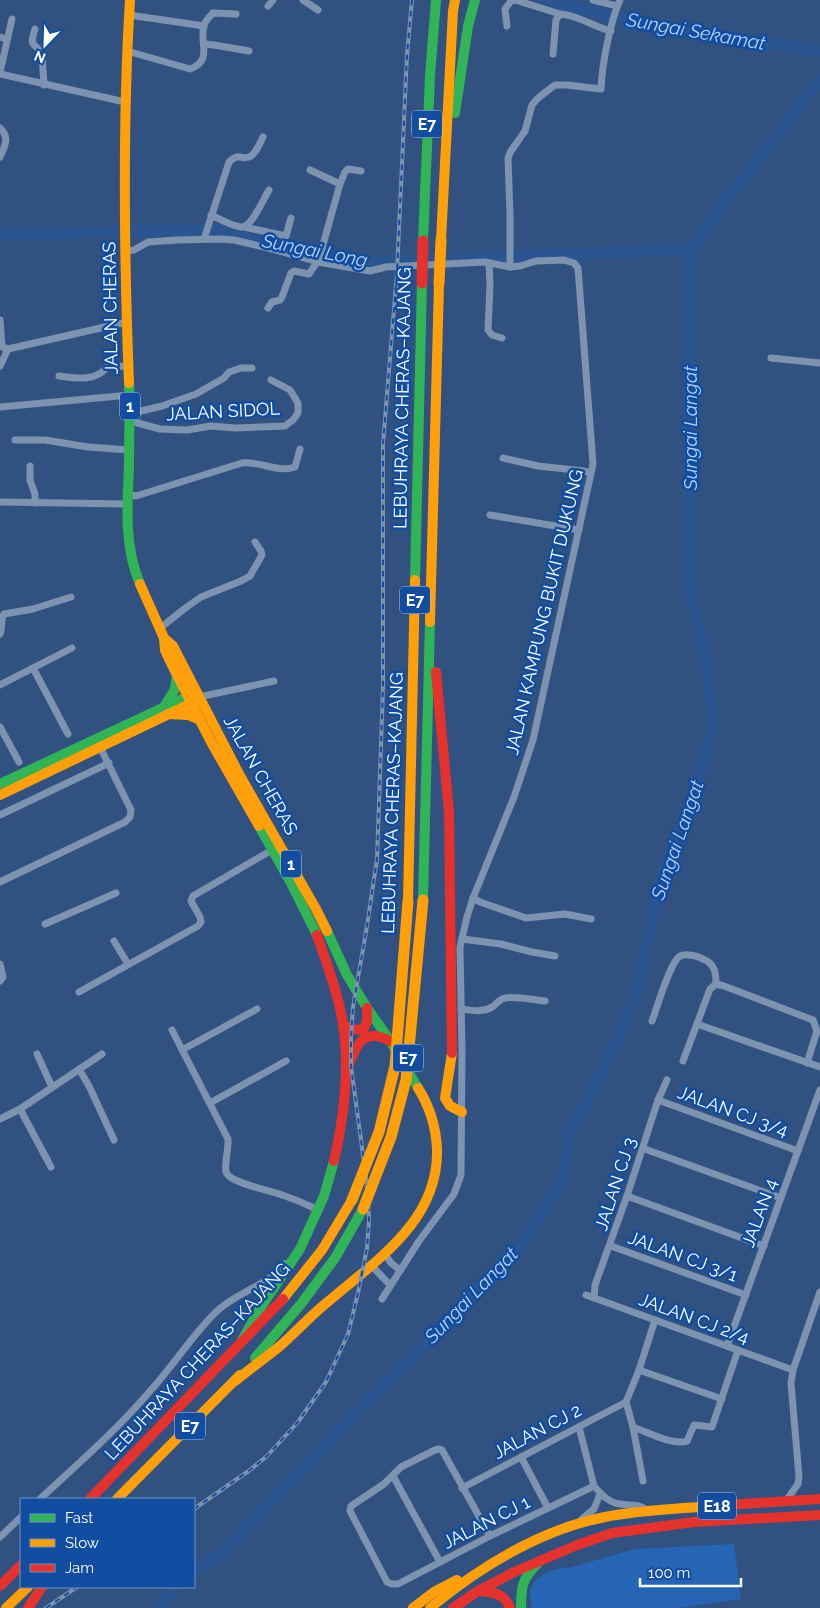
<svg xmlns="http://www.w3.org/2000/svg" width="820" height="1608" font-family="Raleway,sans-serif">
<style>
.green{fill:#2664b6}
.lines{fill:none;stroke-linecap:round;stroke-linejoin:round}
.river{stroke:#2a5591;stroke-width:12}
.street{stroke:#7d93b0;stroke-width:7}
.fast{stroke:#30b455;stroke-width:10}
.slow{stroke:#ff9f0a;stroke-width:10}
.jam{stroke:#e5322d;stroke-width:10}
.rail-casing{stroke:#7c92af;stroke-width:4}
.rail{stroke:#114da0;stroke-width:2;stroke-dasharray:5.5;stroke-linecap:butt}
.slow-bridge{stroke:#ff9f0a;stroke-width:11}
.jam-bridge{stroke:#e5322d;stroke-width:11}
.labels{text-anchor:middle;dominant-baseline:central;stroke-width:5;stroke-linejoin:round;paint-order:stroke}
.shield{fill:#114da0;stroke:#b8cae2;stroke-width:1}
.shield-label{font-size:16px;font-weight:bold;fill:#fff}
.street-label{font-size:18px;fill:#fff;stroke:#114da0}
.water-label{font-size:19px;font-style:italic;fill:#b6d4fb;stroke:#114da0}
</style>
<rect width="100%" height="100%" fill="#315280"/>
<path class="green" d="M734,1544l7,55 -64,9h-145c-1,-5 -2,-11 -2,-16 3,-17 25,-24 39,-24l65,-19z"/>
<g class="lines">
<g class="river">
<polyline points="544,0 649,25 820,51"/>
<polyline points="0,234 218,230 363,263 692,249"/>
<polyline points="194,1570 223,1553 365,1403 430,1340 482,1284 514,1255 539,1219 563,1179 566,1165 568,1134 592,1091 615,1044 638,986 661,877 693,798 713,727 708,670 689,586 689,268 692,249 705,227 820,80"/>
<polyline points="160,1608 175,1587"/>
</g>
<g class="street">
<polyline points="303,0 318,10"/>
<polyline points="593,0 617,6"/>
<polyline points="268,6 273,0"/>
<polyline points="129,15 204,26"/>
<path d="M507,26l-2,-17 6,-8 4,-1 45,14c18,1 34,13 51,17"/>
<path d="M35,29c-7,21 1,12 7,26l2,30"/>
<polyline points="0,37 7,39"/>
<polyline points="204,44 214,45 249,51"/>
<path d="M127,51l63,18c25,-9 7,-29 15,-46 2,-4 5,-7 8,-10l23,1"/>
<polyline points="553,54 556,20 560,14"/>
<polyline points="0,72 12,19"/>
<polyline points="0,74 125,102"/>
<path d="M0,128c10,9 5,18 0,29"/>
<polyline points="340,184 345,172 348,169 361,171"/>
<path d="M211,215c9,4 20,11 30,12 11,1 22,-28 28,-37"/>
<polyline points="244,227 286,236 291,218"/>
<path d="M204,239l25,-77c11,-10 10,-2 20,-5 7,-3 11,-14 14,-20"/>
<polyline points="126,251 134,250 148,242 178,240 221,239 234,240 272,249 318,262 370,271 386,267 485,262 510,267 520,266 536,261 564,260 574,263 578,268 593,464 533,740 514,797 473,898 467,917 460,947 462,1050 461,1175 454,1194 419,1241 382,1299"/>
<polyline points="489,263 490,285 488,330 492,335 502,338"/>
<path d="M510,267v-52l-2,-57 3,-7 14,-20 7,-26 5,-6 10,-8 8,-6h12l34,4c1,-24 9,-67 19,-89"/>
<polyline points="268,308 272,302 280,300 282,297 291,273 294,271 309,274 319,259 340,184 310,170"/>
<polyline points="0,320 2,346"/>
<polyline points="0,346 8,349 127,322"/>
<polyline points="771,358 820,363"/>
<polyline points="0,366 8,349"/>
<path d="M59,376c16,2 37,6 48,-9l22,-1"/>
<polyline points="0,407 130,395"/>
<polyline points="130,411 141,411 162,406 196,394 224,378 229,372 241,368 252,368"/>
<polyline points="130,421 160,429 187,430 211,426 235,428 285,426 293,420 298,413 298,403 290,390 271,380"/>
<polyline points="15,440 45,440 88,447 129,450"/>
<polyline points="503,458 538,466 584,471 591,473"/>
<polyline points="30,466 30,480 35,494 35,503"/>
<path d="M127,494l9,2 106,-33c18,-2 35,10 53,4l5,-18"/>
<polyline points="0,502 127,504"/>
<polyline points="490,515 579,530"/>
<polyline points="159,629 184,609 201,597 241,581 250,576 262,555 261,551 255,542"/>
<path d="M0,634c3,-7 0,-15 4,-20l29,-5 38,-12"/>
<polyline points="33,668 68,734"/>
<polyline points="0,685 72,648"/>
<polyline points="199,697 274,681"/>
<polyline points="0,727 19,762"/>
<polyline points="0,815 109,763"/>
<polyline points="0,882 125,822 130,817 131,810 100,747"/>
<polyline points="473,898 480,902 526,918 565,914 591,919"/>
<polyline points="45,924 116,893"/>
<polyline points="462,939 501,944 532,952 555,956"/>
<polyline points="114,941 128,964"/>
<polyline points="0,964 3,977 0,981"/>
<polyline points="79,992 198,926 201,922 200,917 191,901 193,896 272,850"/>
<path d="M461,1009c10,1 22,4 31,-2 5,-3 7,-8 13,-9 10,-2 30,2 40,3"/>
<path d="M652,1021c5,-13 18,-59 28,-65 6,-3 17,0 23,3 12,5 13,14 13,25"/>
<polyline points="697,1024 820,1067"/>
<path d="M172,1030l56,109c1,10 -5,29 -1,35 7,10 43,16 55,21 13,4 25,10 37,15"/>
<polyline points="182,1050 257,1009"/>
<polyline points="37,1054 52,1087"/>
<polyline points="683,1061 710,989 716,984 724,986 813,1020 817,1031 807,1063"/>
<polyline points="79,1069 89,1086 114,1140"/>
<polyline points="658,1100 798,1151"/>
<polyline points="210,1103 286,1061"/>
<polyline points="20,1109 51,1167"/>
<polyline points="0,1119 20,1109 102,1054"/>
<polyline points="642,1148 781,1198"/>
<polyline points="627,1196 764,1246"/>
<polyline points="611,1246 746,1295"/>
<polyline points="385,1254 391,1263 400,1270"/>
<polyline points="371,1265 390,1285"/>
<polyline points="586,1295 793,1370"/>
<polyline points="594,1298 595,1285 627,1196 658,1100 667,1080"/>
<polyline points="727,1346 820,1090"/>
<polyline points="639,1370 722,1399"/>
<path d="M579,1427l15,59c7,8 15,17 26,18 11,2 16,-1 27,6"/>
<path d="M633,1427c14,5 40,19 54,14l7,-16 18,2 26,-77"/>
<polyline points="521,1457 548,1508"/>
<polyline points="393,1476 440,1562"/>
<polyline points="643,1481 633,1427 626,1402 639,1370 655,1320"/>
<polyline points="462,1488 626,1402"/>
<path d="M40,1499c38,-35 77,-69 111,-109 23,-25 41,-55 66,-79 20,-19 50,-25 68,-47"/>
<polyline points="786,1501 798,1484 799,1477 791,1383 793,1370 820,1292"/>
<polyline points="582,1519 594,1509 600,1494"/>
<polyline points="490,1536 442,1450 439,1449 435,1450 401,1467 384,1484 351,1506 350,1511 387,1582 392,1584 398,1584 490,1536 594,1486"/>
<polyline points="0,1537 21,1517"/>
</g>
<g class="fast">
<polyline points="455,113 468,26 475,0"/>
<polyline points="423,241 430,76 436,0"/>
<path d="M129,383c1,28 0,56 0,84 -2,40 -5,79 11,117"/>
<polyline points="415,580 422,283"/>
<polyline points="164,707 175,689 177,674"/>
<polyline points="0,784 188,696 194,696"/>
<polyline points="259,826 291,883 317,935"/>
<polyline points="423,900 430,622"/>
<polyline points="327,931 347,975 367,1008 391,1042 418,1088"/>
<polyline points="241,1342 261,1307 300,1249 324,1196 334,1161"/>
<polyline points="255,1358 301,1304 335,1258 363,1209"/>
<path d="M521,1608c0,-21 1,-29 16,-44"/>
</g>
<g class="slow">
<polyline points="441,240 453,11 455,0"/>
<path d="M129,383c-5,-128 -7,-255 1,-383"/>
<polyline points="140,584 164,638 165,650 169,659 211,742 259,826"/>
<polyline points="430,622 439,284"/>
<polyline points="164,638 173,646 239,774 316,909 327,931"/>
<polyline points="168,714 188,715 200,720"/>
<polyline points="0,795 192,703 196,699"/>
<polyline points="408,901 415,580"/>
<polyline points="452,1053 445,1098 450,1106 462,1112"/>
<polyline points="283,1299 322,1250 352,1200"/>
<path d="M235,1381c15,-12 30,-23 45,-35 17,-15 32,-32 50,-46 48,-41 109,-80 107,-151 -1,-23 -7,-42 -19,-61"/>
<polyline points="117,1499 240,1375"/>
<polyline points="6,1608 28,1587"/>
<polyline points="413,1608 434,1592 457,1580"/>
<path d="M430,1608c51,-42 109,-78 175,-91 35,-7 71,-8 106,-11"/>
</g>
<g class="jam">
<polyline points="436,672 449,812 452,1053"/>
<path d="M317,935c10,29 21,58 26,89 7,45 1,93 -9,137"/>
<polyline points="343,1024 350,1029 363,1030 367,1022 367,1008"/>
<path d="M348,1067c9,-23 15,-40 42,-26"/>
<polyline points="90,1499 283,1299"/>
<polyline points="711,1506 820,1499"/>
<polyline points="0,1586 21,1565"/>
<path d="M478,1591c14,1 27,2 32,17"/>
<polyline points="28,1608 42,1587"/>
<polyline points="453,1608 478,1591 514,1572 577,1545 612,1533 694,1522 820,1515"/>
</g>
<defs>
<g id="rail">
<polyline points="194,1509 250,1470 267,1456 298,1422 326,1382 348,1334 358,1293 367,1248 369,1221 368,1192 351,1066 351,1038 353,1007 367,926 377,859 383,687 383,444 397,272 407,55 412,0"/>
<polyline points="46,1608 77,1587"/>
</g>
</defs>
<use href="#rail" class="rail-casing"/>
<use href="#rail" class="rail"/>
<g class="slow-bridge">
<polyline points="439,284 441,240"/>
<polyline points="352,1200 379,1132 395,1066 408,901"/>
<polyline points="363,1209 391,1137 406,1080 423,900"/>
</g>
<polyline class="jam-bridge" points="422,283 423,241"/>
</g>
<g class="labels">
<g class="shield">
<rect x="412" y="110.5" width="30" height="27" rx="4"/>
<rect x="120" y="392.5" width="20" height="27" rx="4"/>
<rect x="400" y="586.5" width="30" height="27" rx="4"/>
<rect x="281" y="850.5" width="20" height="27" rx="4"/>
<rect x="393" y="1044.5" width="30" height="27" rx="4"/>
<rect x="175" y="1412.5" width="30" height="27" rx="4"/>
<rect x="698" y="1492.5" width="38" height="27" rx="4"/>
</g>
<g class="shield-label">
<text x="427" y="124">E7</text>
<text x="130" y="406">1</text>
<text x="415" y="600">E7</text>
<text x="291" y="864">1</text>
<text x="408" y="1058">E7</text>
<text x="190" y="1426">E7</text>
<text x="717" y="1506">E18</text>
</g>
<g class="street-label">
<text transform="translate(110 308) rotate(-91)">JALAN CHERAS</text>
<text transform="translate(402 398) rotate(-89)">LEBUHRAYA CHERAS–KAJANG</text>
<text transform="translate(223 411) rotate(-3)">JALAN SIDOL</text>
<text transform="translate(544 612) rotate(-77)">JALAN KAMPUNG BUKIT DUKUNG</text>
<text transform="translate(261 775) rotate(61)">JALAN CHERAS</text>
<text transform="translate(392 803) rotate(-88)">LEBUHRAYA CHERAS–KAJANG</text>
<text transform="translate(733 1111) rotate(20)">JALAN CJ 3/4</text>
<text transform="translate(615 1184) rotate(-72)">JALAN CJ 3</text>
<text transform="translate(759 1213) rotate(-70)">JALAN 4</text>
<text transform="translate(683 1256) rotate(20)">JALAN CJ 3/1</text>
<text transform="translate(694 1318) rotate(20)">JALAN CJ 2/4</text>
<text transform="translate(197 1361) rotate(-47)">LEBUHRAYA CHERAS–KAJANG</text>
<text transform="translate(537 1431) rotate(-28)">JALAN CJ 2</text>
<text transform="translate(486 1522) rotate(-27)">JALAN CJ 1</text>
</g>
<g class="water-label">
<text transform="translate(696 31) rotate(10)">Sungai Sekamat</text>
<text transform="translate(315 250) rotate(11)">Sungai Long</text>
<text transform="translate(690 428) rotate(-90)">Sungai Langat</text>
<text transform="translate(677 840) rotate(-71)">Sungai Langat</text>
<text transform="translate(471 1295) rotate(-46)">Sungai Langat</text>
</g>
</g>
<rect x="20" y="1498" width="175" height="90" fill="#114da0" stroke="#7094c6"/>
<rect x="30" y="1514" width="25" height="8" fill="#30b455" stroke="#7094c6"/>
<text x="65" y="1523" font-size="15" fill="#ffffff">Fast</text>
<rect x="30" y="1539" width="25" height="8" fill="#ff9f0a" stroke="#7094c6"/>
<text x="65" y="1548" font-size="15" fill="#ffffff">Slow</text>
<rect x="30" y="1564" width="25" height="8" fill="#e5322d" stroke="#7094c6"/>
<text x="65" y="1573" font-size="15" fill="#ffffff">Jam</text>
<g transform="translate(45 45) rotate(203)" stroke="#114da0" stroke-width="4" paint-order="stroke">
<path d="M0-4L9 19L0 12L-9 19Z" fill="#ffffff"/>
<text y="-8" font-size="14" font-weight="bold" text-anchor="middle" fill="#ffffff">N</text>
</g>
<path d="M640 1578v8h101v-8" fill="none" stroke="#ffffff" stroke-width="2.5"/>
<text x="648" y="1578" font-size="15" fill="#ffffff" stroke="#114da0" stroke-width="4" paint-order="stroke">100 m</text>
</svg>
